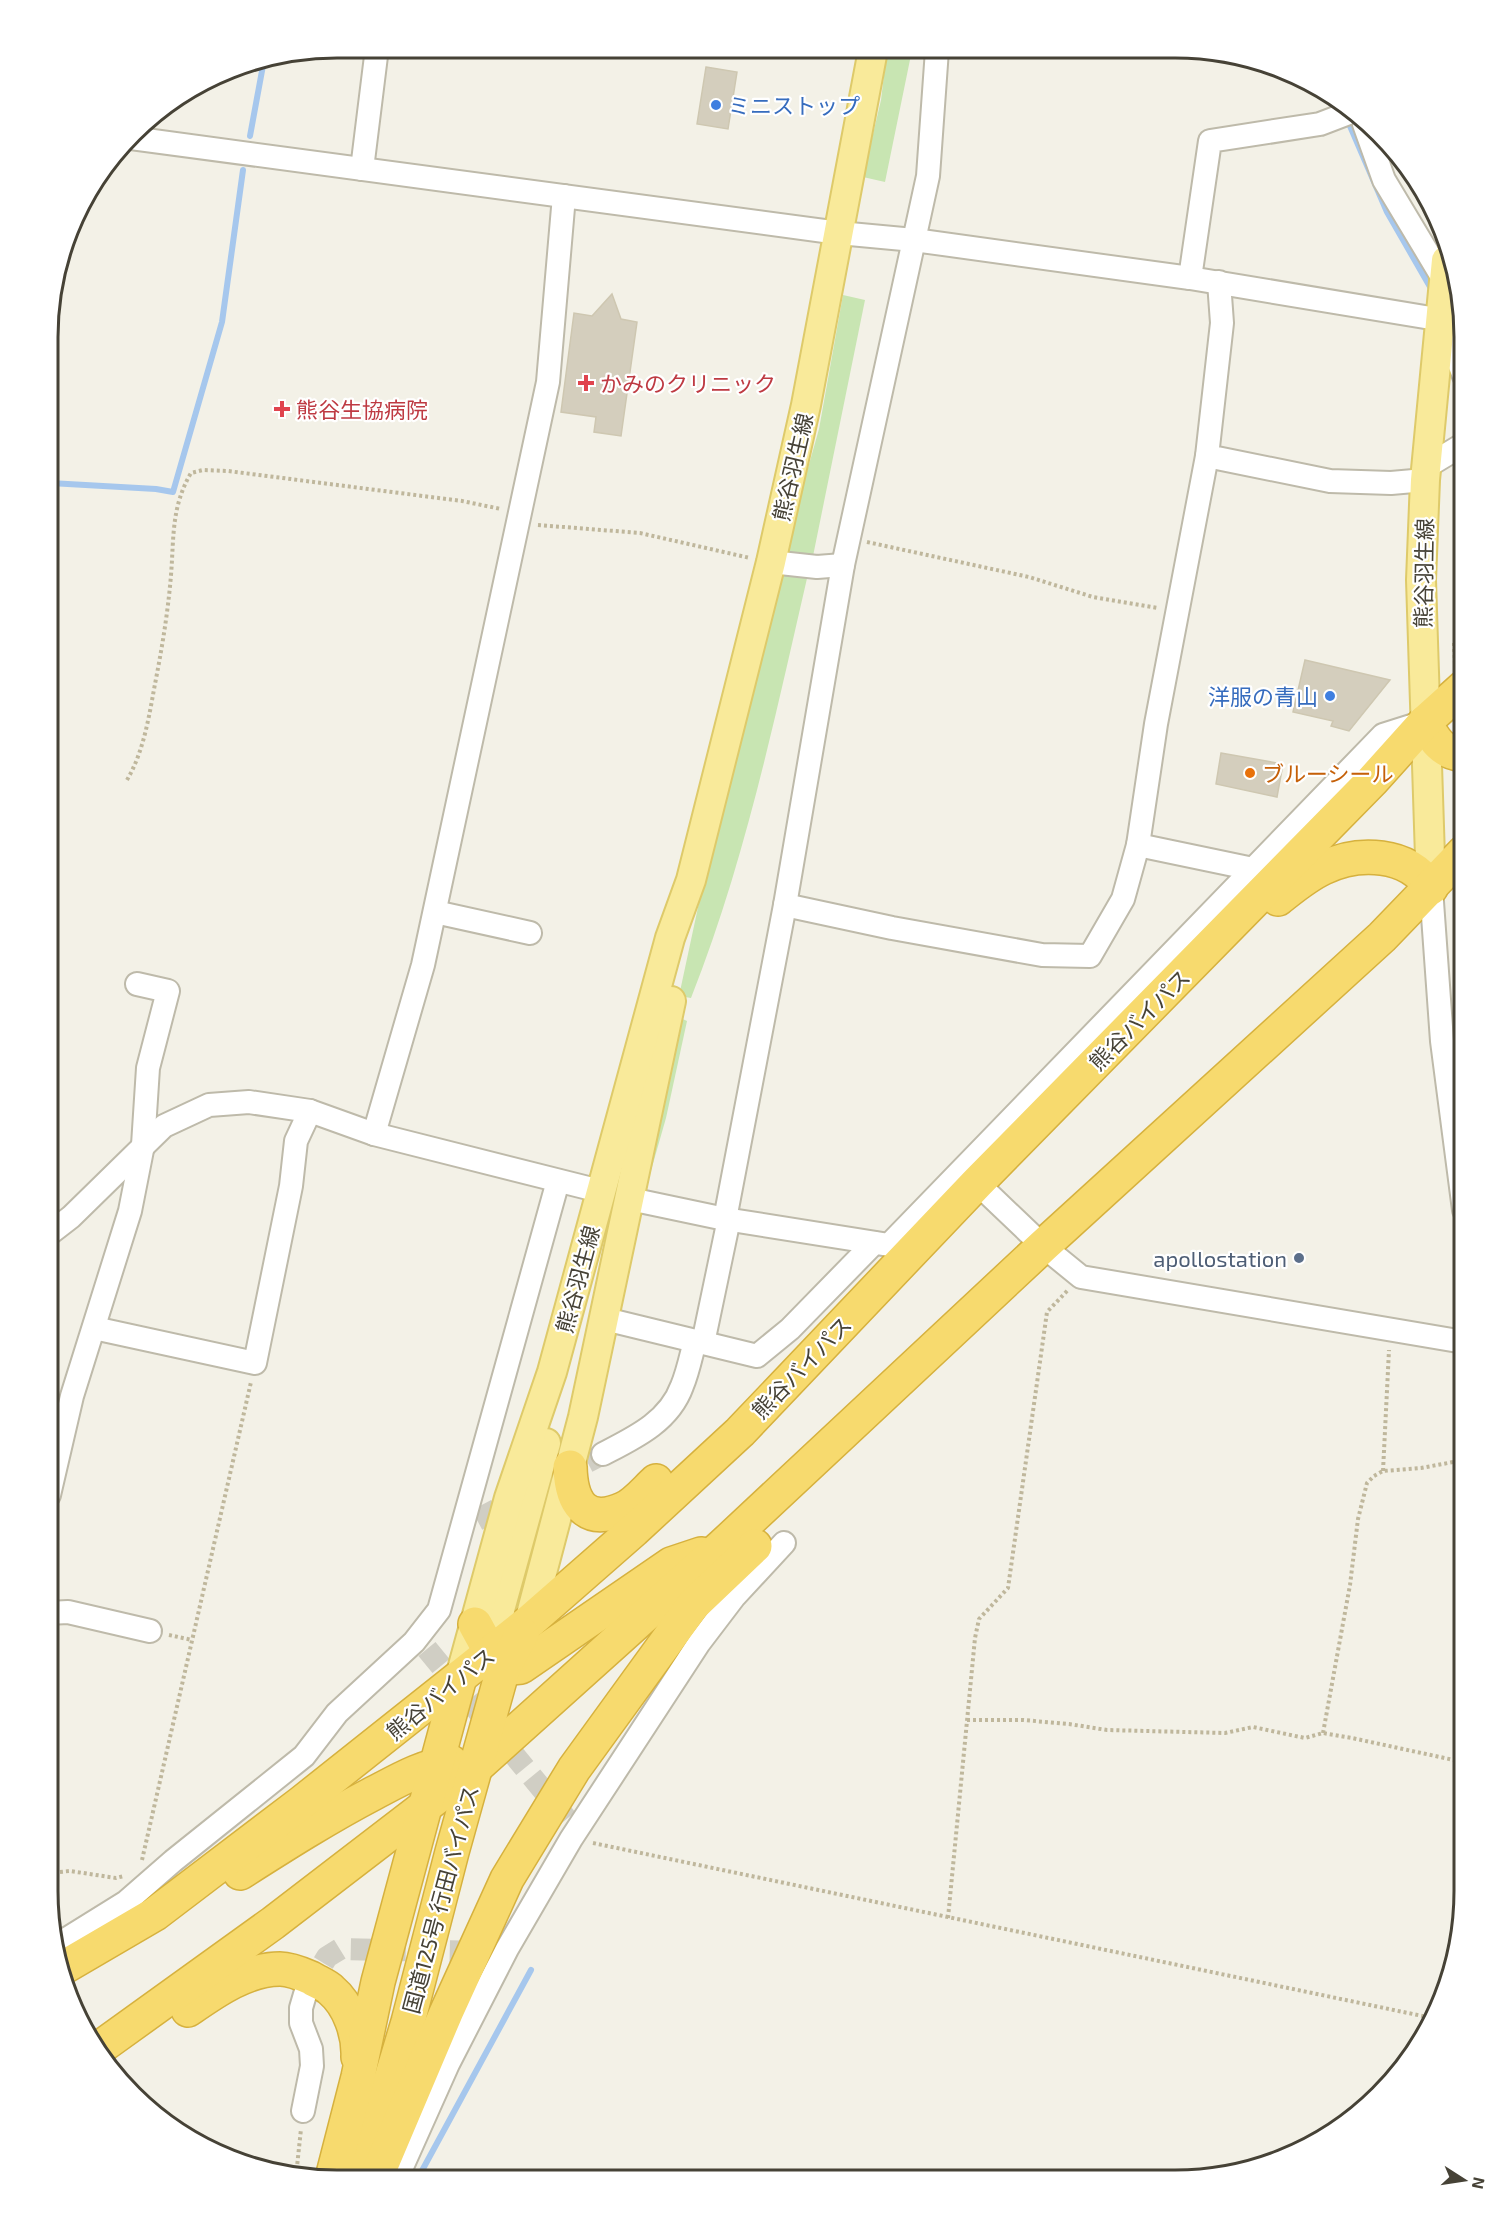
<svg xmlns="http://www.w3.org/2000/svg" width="1512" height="2228" font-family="'Exo 2','Noto Sans JP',sans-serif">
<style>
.grass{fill:#c8e5b2}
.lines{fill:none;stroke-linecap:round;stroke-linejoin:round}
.stream{stroke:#a6c7ed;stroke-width:6}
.building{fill:#d4cebd;stroke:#cec7b1;stroke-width:1.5}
.minor-tunnel{stroke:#d0cec4;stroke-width:22;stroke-dasharray:22 11;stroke-linecap:butt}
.minor-casing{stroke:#bebaaa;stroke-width:26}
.major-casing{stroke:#deca6a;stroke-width:32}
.highway-casing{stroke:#d6b13e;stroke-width:36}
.path{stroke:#bfb79c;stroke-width:4;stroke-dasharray:3 3;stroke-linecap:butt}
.minor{stroke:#fff;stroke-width:22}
.major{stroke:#f9ea9a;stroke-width:28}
.highway{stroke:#f7da6e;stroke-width:33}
.shop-dot{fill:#3f7fe0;stroke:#fff;stroke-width:2}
.health-dot{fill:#e0444e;stroke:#fff;stroke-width:2}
.food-dot{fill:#e8710a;stroke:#fff;stroke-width:2}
.service-dot{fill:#5c6f8a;stroke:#fff;stroke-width:2}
.labels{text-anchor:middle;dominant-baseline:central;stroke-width:4.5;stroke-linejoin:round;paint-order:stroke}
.shop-label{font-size:22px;fill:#366cbe;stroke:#fff;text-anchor:start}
.health-label{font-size:22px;fill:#be3a42;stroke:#fff;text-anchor:start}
.street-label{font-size:22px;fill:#464236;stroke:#fff}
.food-label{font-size:22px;fill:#c56008;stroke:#fff;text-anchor:start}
.service-label{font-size:22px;fill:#4e5e75;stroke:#fff;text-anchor:end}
.rim{fill:none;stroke:#464236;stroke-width:3}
</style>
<rect width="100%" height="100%" fill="#f3f1e7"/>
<g class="grass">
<polygon points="887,50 912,50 885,182 863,177 881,100"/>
<polygon points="843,295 865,300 812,561 784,553 819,429"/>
<path d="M780,572l28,2c-33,143 -63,288 -117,424l-12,-2 24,-112z"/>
<polygon points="674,1015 687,1021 666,1118 644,1195"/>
</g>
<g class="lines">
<g class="stream">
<polyline points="1347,119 1387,212 1433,292"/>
<polyline points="250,136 264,60"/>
<polyline points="50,483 156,489 173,492 222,322 243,170"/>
<polyline points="418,2178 531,1970"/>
</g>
</g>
<g class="building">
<polygon points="706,67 737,72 728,129 697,124"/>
<polygon points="612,294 621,319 637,322 621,436 594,432 596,417 561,412 574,313 592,316"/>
<polygon points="1305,660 1390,680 1349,731 1331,726 1333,721 1293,712"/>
<polygon points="1221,753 1283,764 1277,797 1216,784"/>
</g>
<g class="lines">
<g class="minor-tunnel">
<polyline points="558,1477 603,1454"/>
<polyline points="477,1520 516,1499"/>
<polyline points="427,1649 570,1823"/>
<polyline points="306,1991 327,1957 340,1949 486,1952"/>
</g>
<defs>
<g id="minor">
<polyline points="1364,124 1384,180 1444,280"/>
<polyline points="131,138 839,233 914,240 1190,278 1461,323"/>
<polyline points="362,169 377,48"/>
<polyline points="1190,278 1210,141 1320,124 1354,111"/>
<polyline points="1219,282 1222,323 1207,456 1330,481 1391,483 1425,480"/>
<polyline points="1441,318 1464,376"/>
<polyline points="1426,467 1464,444"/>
<polyline points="771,562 817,567 843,565"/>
<polyline points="1138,845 1253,869"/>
<polyline points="1431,888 1442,1041 1464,1210"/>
<polyline points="785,905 892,928 1042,955 1090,956 1123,899 1138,845 1156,724 1207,456"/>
<polyline points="435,912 530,933"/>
<polyline points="374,1134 423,965 548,382 564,196"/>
<polyline points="977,1183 1043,1246 1081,1277 1464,1342"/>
<polyline points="630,1199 725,1219 889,1245 1383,735 1424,722"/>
<polyline points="725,1219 785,905 843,565 928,176 937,50"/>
<polyline points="49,1234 71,1217 164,1126 209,1105 249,1102 310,1111 374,1134 600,1191"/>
<polyline points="605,1319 757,1356 790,1329 874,1243"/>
<polyline points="94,1328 255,1363 291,1186 296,1141 310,1111"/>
<polyline points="703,1343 729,1219"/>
<path d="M603,1454c31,-16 66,-32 79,-68 6,-14 9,-30 13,-45"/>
<polyline points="49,1495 72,1396 130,1211 143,1145 148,1068 168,991 137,984"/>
<polyline points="48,1613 68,1612 150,1631"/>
<polyline points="60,1943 126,1902 173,1861 304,1756 337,1713 414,1642 439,1610 558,1181"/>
<polyline points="303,2111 312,2066 311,2049 301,2023 301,2008 306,1991"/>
<polyline points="397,2178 448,2064 507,1949 571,1839 699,1643 734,1597 784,1543"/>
</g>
<g id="major">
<polyline points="1431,888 1421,580 1425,480 1446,260"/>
<polyline points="529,1622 583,1417 671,1001"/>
<polyline points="488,1665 501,1606 546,1443"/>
<polyline points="460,1677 509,1498 552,1372 670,938 691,880 771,562 806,405 873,50"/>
</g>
<g id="highway">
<path d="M1425,722c9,18 17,31 39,33"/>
<path d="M1278,899c14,-11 28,-23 45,-31 35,-17 86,-16 108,20"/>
<path d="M570,1467c1,34 14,59 53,42 12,-5 23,-19 33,-28"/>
<polyline points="475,1624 498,1666 503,1669 521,1667 671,1564 701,1554"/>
<path d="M240,1873c44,-28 88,-56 134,-80 25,-13 49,-27 77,-31"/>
<polyline points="66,1966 155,1914 301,1803 529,1622 634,1530 740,1432 977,1183 1372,781 1425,722 1464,687"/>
<path d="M188,2010c26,-18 58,-41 92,-41 10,0 22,5 31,9 6,4 15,7 20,12 18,15 28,44 27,67"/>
<polyline points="98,2049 273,1923 475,1768 722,1546 1043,1246 1382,937 1464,852"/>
<polyline points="362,2158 392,2075 408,2022 452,1852 503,1669 522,1634"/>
<polyline points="332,2178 358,2077 378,1982 460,1677"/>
<polyline points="376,2178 446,2013 507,1879 574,1769 693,1605 755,1546"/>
</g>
</defs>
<use href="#minor" class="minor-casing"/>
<use href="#major" class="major-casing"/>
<use href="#highway" class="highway-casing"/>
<g class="path">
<polyline points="538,525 640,533 750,558"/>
<polyline points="867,542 1029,577 1093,597 1158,608"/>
<polyline points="1454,643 1455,664"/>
<path d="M127,780c17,-29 22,-64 28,-96 7,-36 13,-72 16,-109 3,-37 0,-68 20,-102l12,-3 25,1 234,30 39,8"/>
<polyline points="1458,780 1458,820 1462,829"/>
<polyline points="1383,1471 1389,1350"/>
<polyline points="169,1635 192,1640"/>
<polyline points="967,1720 1023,1720 1069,1724 1107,1730 1225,1733 1253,1727 1305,1738 1323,1733 1352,1738 1463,1762"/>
<polyline points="1323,1733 1350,1585 1358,1519 1367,1483 1374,1476 1383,1471 1421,1468 1464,1460"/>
<polyline points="593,1843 1432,2018"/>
<polyline points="142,1860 251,1382"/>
<polyline points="48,1873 70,1871 116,1878 124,1876"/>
<polyline points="948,1918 975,1638 979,1619 1008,1588 1047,1312 1068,1290"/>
<polyline points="1444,1994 1443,1980 1463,1875"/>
<polyline points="296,2176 301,2129"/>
</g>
<use href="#minor" class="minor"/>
<use href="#major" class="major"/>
<use href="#highway" class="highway"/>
</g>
<g class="shop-dot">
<circle cx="716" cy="105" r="6"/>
<circle cx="1330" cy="696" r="6"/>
</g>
<g class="health-dot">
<path d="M583 374h6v6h6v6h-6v6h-6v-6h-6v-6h6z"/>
<path d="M279 400h6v6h6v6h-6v6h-6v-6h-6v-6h6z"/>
</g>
<circle class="food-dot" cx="1250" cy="773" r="6"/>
<circle class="service-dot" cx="1299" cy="1258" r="6"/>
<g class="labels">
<g class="shop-label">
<text x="728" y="105">ミニストップ</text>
<text x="1318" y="696" text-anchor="end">洋服の青山</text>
</g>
<g class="health-label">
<text x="600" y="383">かみのクリニック</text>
<text x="296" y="409">熊谷生協病院</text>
</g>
<g class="street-label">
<text transform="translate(792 467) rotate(-77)">熊谷羽生線</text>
<text transform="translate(1423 573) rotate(-89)">熊谷羽生線</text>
<text transform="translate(1139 1019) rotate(-45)">熊谷バイパス</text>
<text transform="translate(577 1279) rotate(-75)">熊谷羽生線</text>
<text transform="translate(801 1367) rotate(-46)">熊谷バイパス</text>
<text transform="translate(440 1693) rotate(-39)">熊谷バイパス</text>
<text transform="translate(440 1899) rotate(-75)">国道125号 行田バイパス</text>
</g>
<g class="food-label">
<text x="1262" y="773">ブルーシール</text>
</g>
<g class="service-label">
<text x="1287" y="1258">apollostation</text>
</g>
</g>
<path d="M0 0H1512V2228H0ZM337 58H1175A279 279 0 0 1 1454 337V1891A279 279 0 0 1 1175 2170H337A279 279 0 0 1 58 1891V337A279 279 0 0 1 337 58Z" fill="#fff" fill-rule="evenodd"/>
<path class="rim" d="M337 58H1175A279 279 0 0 1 1454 337V1891A279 279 0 0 1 1175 2170H337A279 279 0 0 1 58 1891V337A279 279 0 0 1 337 58Z"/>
<g transform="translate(1464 2180) rotate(102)" stroke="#ffffff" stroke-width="4.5" paint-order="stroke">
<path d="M0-4.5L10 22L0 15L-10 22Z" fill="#464236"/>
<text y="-9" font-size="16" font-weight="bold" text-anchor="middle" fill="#464236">N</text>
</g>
</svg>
